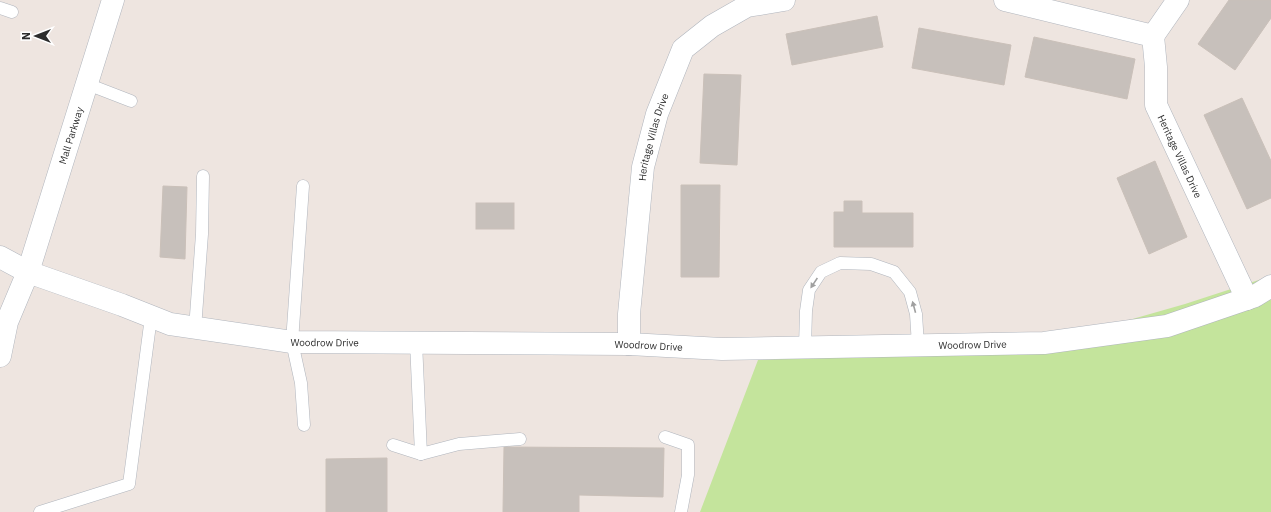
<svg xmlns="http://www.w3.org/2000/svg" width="1271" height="512" font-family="'IBM Plex Sans',sans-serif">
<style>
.green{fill:#c4e49c}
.building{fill:#c7c0bb;stroke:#cac0b9}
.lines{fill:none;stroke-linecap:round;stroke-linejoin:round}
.service-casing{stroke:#b0b5bd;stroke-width:13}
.minor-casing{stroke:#b0b5bd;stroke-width:23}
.tertiary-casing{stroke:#b0b5bd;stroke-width:23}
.secondary-casing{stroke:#b0b5bd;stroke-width:23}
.service{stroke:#fff;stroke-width:12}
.minor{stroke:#fff;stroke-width:22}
.tertiary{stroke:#fff;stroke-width:22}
.secondary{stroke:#fff;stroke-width:22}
.oneway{fill:#a0a0a0}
.labels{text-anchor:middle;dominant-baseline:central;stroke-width:3.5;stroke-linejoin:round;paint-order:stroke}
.street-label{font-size:10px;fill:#2d2d2d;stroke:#fff}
</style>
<rect width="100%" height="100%" fill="#eee5e0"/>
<polygon class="green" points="1271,276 1271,512 700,512 758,360 1024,350 1185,304"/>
<g class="building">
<polygon points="1229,0 1271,0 1271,18 1235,70 1198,44"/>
<polygon points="877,16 883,47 792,65 786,34"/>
<polygon points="919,28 1011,45 1004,85 912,68"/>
<polygon points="1034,37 1135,59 1127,99 1025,77"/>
<polygon points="704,74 741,75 737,165 700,163"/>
<polygon points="1242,98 1271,161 1271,198 1247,209 1204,115"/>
<polygon points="1155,161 1187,237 1149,254 1117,178"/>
<polygon points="681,185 720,185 719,277 681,277"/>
<polygon points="163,186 187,187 185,259 160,257"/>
<polygon points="844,201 862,201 862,213 913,213 913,247 834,247 834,212 844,212"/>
<rect x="476" y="203" width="38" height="26"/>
<polygon points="504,447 664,448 663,497 579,495 579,512 503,512"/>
<polygon points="387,458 387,512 326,512 326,459"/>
</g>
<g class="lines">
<defs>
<g id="service">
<polyline points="0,8 12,12"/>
<polyline points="87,84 131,101"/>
<polyline points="303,186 292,342 301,383 304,425"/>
<polyline points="195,329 202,234 203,176"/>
<polyline points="416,342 421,454 459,444 520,439"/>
<polyline points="805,347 806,311 809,290 821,272 840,263 871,264 894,272 910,292 916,314 918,345"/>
<polyline points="665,437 688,445 688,475 681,512"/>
<polyline points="393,445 421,454"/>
<polyline points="40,512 129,484 151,317"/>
</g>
<g id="minor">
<path id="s1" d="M1005,0l148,36 3,31v38l91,194"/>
<polyline points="1153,36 1178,0"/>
<path id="s2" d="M629,344v-30l14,-147 14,-53 26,-65 29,-23 35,-20 37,-6"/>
</g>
<g id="tertiary">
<path id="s3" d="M0,257l28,15 94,33 48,19 122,18 337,2 93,5 322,-6 123,-17 88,-30 16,-10"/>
<path id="s4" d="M28,272l85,-272"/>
</g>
<polyline id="secondary" points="0,356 7,322 28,272"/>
</defs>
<use href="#service" class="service-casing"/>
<use href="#minor" class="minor-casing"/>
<use href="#tertiary" class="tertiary-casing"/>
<use href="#secondary" class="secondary-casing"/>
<use href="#service" class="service"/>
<use href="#minor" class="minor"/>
<use href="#tertiary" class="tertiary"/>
<use href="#secondary" class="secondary"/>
</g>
<defs><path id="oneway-solid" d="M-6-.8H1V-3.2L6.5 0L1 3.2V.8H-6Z"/></defs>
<g class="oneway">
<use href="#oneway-solid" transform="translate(814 283) rotate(124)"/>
<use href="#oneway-solid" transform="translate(914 307) rotate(-105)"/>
</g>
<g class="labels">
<g class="street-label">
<text stroke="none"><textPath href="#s4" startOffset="143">Mall Parkway</textPath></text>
<text stroke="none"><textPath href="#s2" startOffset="209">Heritage Villas Drive</textPath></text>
<text stroke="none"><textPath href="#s1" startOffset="278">Heritage Villas Drive</textPath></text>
<text stroke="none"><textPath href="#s3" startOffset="339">Woodrow Drive</textPath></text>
<text stroke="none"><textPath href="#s3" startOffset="987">Woodrow Drive</textPath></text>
<text stroke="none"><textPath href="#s3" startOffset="663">Woodrow Drive</textPath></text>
</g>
</g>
<g transform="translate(36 36) rotate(270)" stroke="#ffffff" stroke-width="3" paint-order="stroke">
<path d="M0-3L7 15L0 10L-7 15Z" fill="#2d2d2d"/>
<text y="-6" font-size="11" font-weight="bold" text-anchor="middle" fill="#2d2d2d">N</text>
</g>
</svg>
